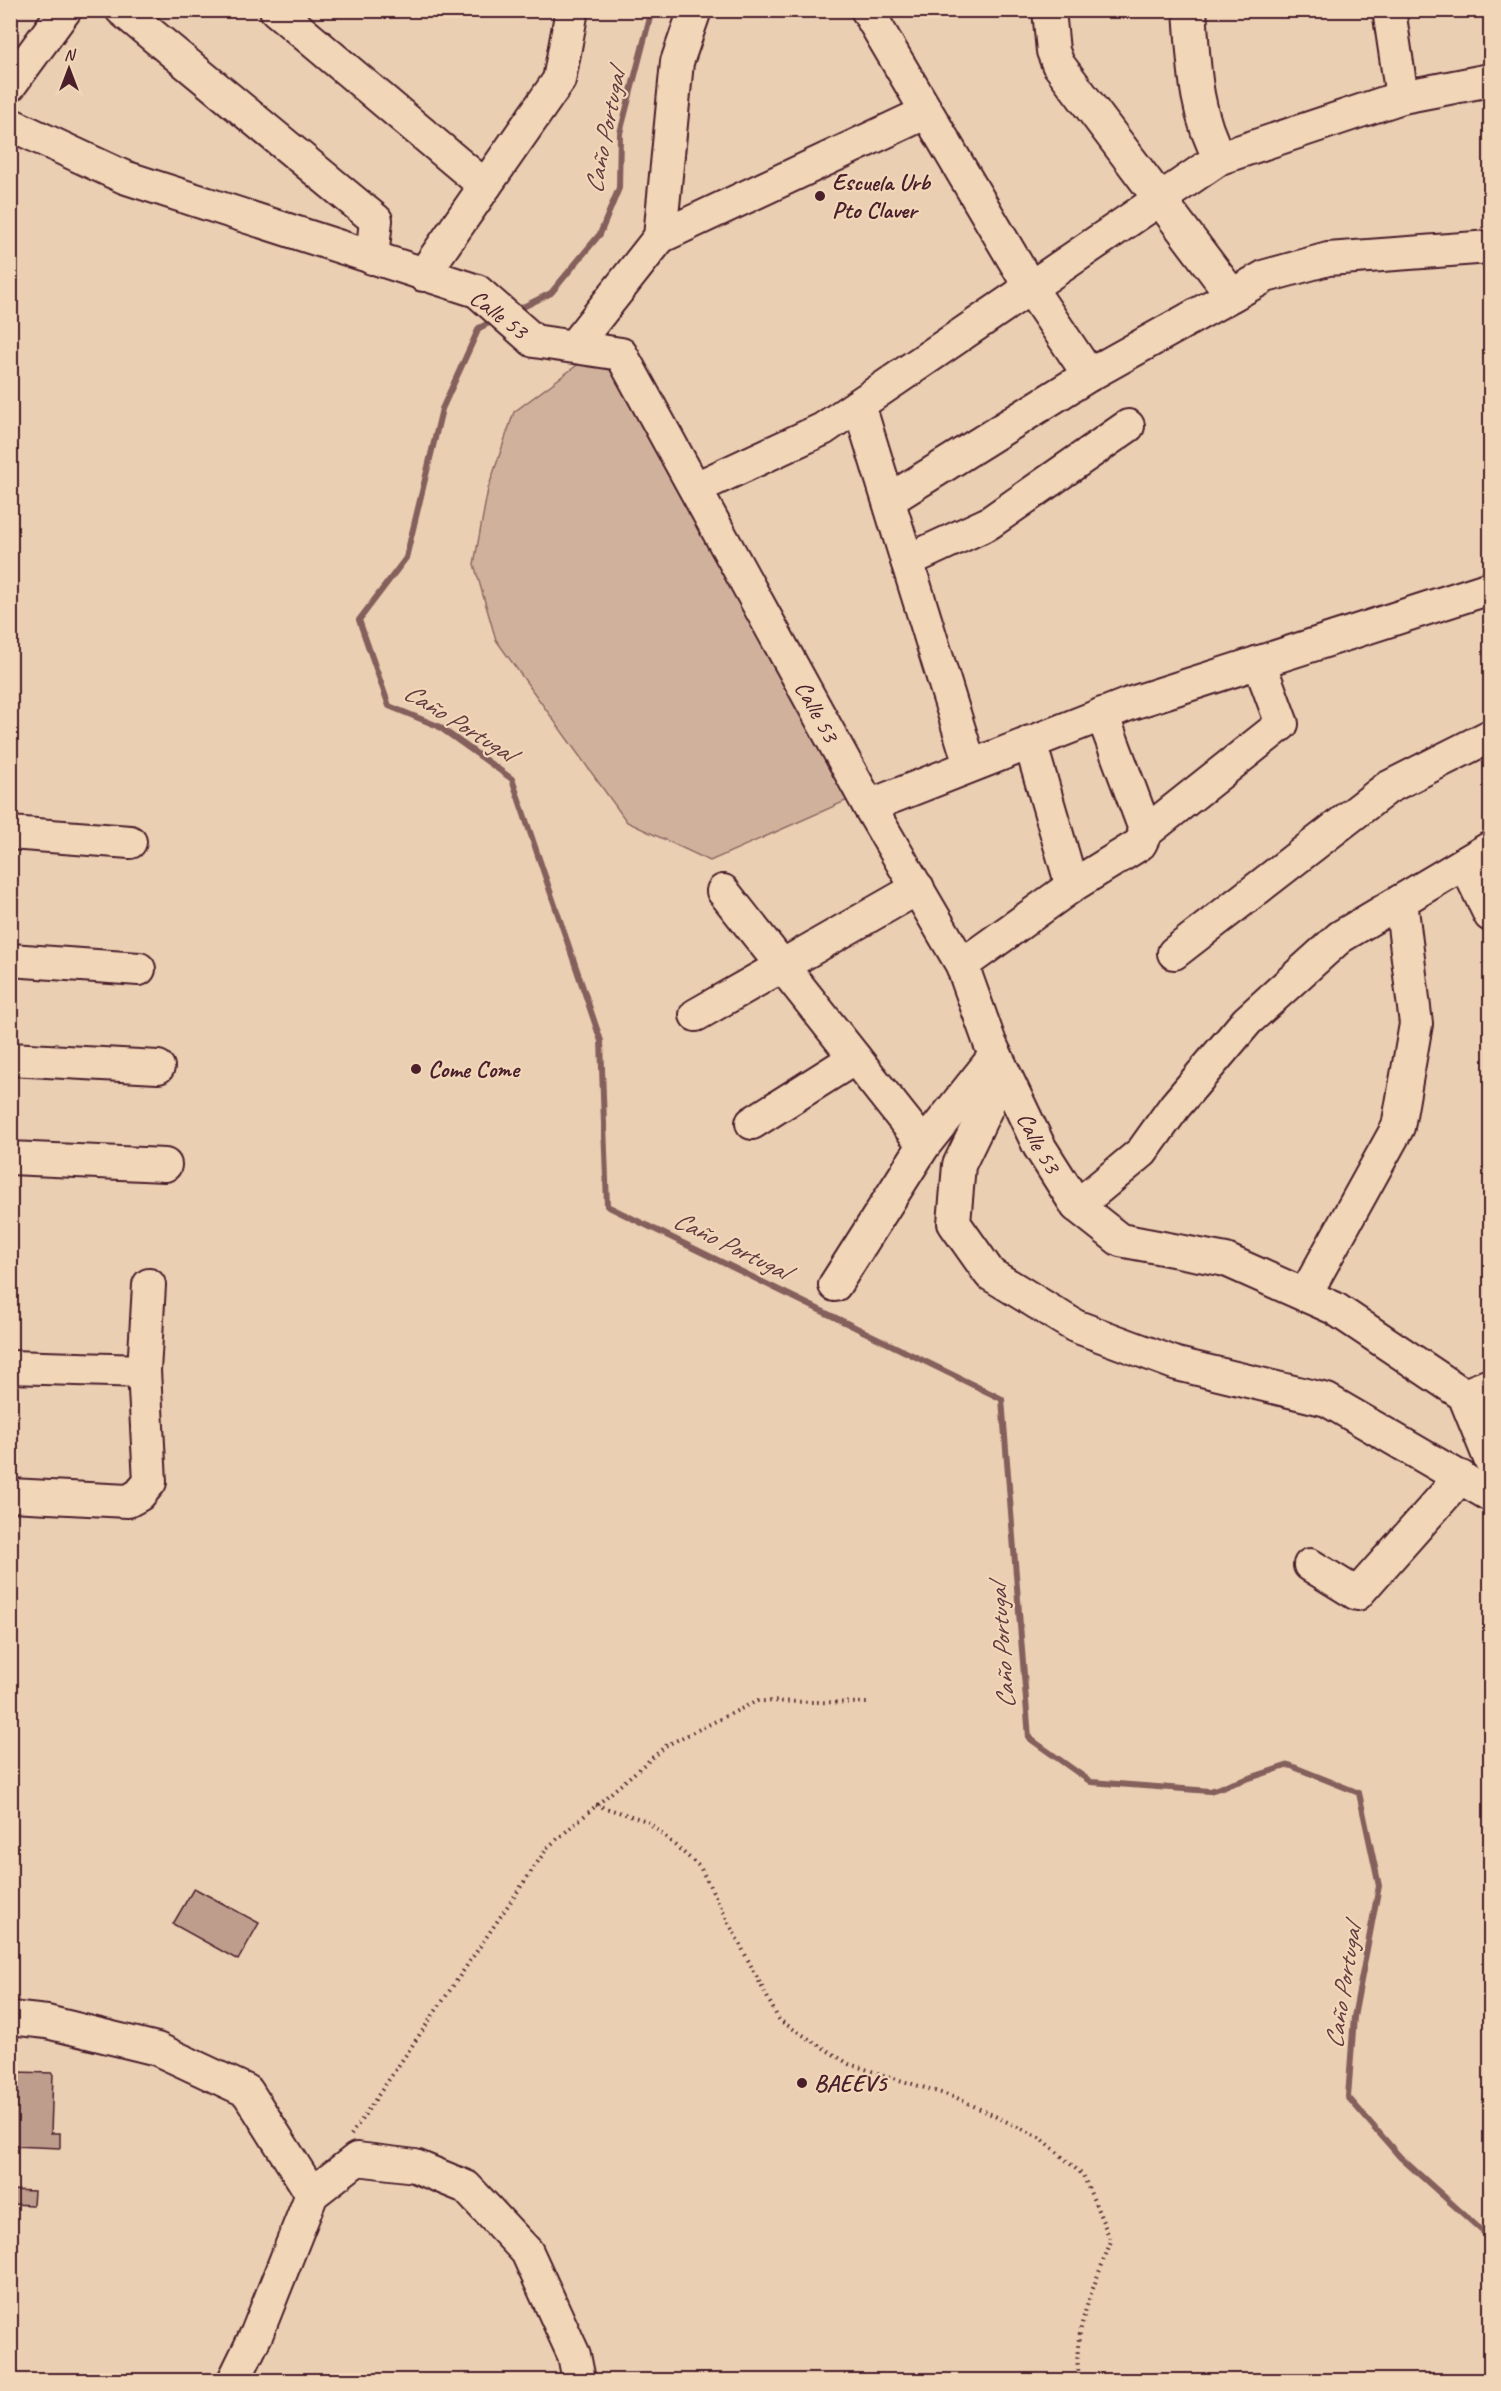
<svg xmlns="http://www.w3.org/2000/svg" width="1501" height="2391" font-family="Caveat,sans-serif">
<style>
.green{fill:#d0b29c;stroke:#8d6864;stroke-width:1.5}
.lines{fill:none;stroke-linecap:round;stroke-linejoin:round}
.stream{stroke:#845f5c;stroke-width:6}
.building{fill:#be9d8d;stroke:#4a1f2b;stroke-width:1.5}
.minor-casing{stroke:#4a1f2b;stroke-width:36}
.path{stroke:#4a1f2b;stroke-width:4;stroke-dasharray:1.5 4.5;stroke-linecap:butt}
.minor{stroke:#f1d6b8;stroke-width:32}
.poi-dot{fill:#4a1f2b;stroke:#f1d6b8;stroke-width:2}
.labels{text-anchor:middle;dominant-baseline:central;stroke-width:4.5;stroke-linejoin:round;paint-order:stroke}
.poi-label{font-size:24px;font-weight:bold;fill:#4a1f2b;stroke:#f1d6b8;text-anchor:start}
.street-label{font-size:24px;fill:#4a1f2b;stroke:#f1d6b8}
.water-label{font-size:26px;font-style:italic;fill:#623a40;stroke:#f1d6b8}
</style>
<rect width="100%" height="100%" fill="#eacfb2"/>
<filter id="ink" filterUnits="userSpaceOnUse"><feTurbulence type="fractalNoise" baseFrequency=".0167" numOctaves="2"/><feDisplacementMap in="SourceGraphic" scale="12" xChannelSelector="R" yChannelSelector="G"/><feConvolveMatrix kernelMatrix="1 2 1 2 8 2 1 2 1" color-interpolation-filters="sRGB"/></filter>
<g filter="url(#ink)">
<polygon class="green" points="584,360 608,364 848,800 710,861 627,822 496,640 474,564 488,489 514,412"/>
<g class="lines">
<g class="stream">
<polyline points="515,311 551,293 600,234 619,188 620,133 652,10"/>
<polyline points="495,320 479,328 442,409 406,558 359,620 389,706 438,726 512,779 601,1041 607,1206 1002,1399 1029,1738 1091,1782 1210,1791 1289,1765 1359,1793 1379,1886 1354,2017 1348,2097 1400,2157 1490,2238"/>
</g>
</g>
<g class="building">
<polygon points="194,1888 259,1923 238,1960 173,1924"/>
<polygon points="16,2072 53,2073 51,2133 60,2133 60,2148 13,2146 15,2092 10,2092 10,2079 16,2079"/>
<polygon points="10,2190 34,2191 33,2205 10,2204"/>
</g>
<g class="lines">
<defs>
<g id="minor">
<polyline points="122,10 376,220 372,258"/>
<polyline points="276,10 485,186"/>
<polyline points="867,10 1031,289 1089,375"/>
<polyline points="1049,10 1053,51 1058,64 1232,295"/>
<path d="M1190,10c4,52 4,103 30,148"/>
<polyline points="1389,10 1402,97"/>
<polyline points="10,85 65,10"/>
<path id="s1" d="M10,124l114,53 353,114 57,50 87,13 248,452 93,159 28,78 49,103 38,60 43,34 106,20 108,48 130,87 26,64"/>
<polyline points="660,237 925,113"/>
<polyline points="423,275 559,80 572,10"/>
<polyline points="574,346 660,237 677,62 695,10"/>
<polyline points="859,405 970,765"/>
<polyline points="696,488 823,429 1220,158 1402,97 1490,80"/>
<polyline points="889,500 1089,375 1266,276 1328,259 1490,247"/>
<polyline points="907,561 989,523 1128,426"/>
<polyline points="1102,714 1146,832"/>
<polyline points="1030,742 1072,886"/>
<polyline points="869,806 1129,704 1490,588"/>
<polyline points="10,833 130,842"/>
<polyline points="1465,863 1490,915"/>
<polyline points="723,891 924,1145"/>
<polyline points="1174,953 1387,788 1490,736"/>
<polyline points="10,960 139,969"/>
<polyline points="962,965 1072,886 1140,844 1146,832 1282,724 1259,662"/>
<polyline points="696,1015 918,888"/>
<polyline points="997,1058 987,1107 959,1165 954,1223 990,1274 1075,1326 1177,1364 1327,1400 1490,1495"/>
<polyline points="10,1059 158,1067"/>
<polyline points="752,1123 855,1058"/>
<polyline points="10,1158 165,1165"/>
<polyline points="1077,1206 1142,1152 1175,1106 1247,1021 1340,937 1490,848"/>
<polyline points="835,1285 924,1145 995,1056"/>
<polyline points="1305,1295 1398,1127 1416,1024 1401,901"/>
<polyline points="10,1367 144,1371"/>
<polyline points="1464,1395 1490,1385"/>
<polyline points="10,1495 128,1501 139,1495 150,1482 144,1371 149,1285"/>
<polyline points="1310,1565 1357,1594 1461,1477"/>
<polyline points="10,2018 47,2022 157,2049 247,2091 312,2194"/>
<polyline points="234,2380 257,2333 312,2194 357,2159 415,2166 466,2187 527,2252 574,2355 579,2380"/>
</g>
</defs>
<use href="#minor" class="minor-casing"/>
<g class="path">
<path d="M596,1805l51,16 53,46 79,153 70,44 108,34 84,40 42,37 28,66c-15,42 -42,95 -31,139"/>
<polyline points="351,2135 548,1847 667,1745 757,1701 871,1703"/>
</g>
<use href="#minor" class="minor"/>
</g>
</g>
<g class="poi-dot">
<circle cx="820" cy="196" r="6"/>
<circle cx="416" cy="1069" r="6"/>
<circle cx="802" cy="2083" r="6"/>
</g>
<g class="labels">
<g class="poi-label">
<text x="832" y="182">Escuela Urb<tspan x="832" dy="28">Pto Claver</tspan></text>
<text x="428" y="1069">Come Come</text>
<text x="814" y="2083">BAEEV5</text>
</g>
<g class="street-label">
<text transform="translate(499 314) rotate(37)">Calle 53</text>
<text stroke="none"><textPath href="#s1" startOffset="1068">Calle 53</textPath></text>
<text stroke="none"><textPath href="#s1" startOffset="1554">Calle 53</textPath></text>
</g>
<g class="water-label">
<text transform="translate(605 132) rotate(-79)">Caño Portugal</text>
<text transform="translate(459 722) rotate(32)">Caño Portugal</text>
<text transform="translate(731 1245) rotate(26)">Caño Portugal</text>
<text transform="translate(1002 1647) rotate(-94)">Caño Portugal</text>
<text transform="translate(1343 1987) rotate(-81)">Caño Portugal</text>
</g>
</g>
<rect width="1501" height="2391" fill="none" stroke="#f1d6b8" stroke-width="36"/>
<rect x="18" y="18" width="1465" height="2355" fill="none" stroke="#4a1f2b" stroke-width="2" filter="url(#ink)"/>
<g transform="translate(69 69)" stroke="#f1d6b8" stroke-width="4.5" paint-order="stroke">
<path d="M0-4.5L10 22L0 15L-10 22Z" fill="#4a1f2b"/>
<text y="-9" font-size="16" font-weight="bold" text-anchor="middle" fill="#4a1f2b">N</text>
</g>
</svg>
